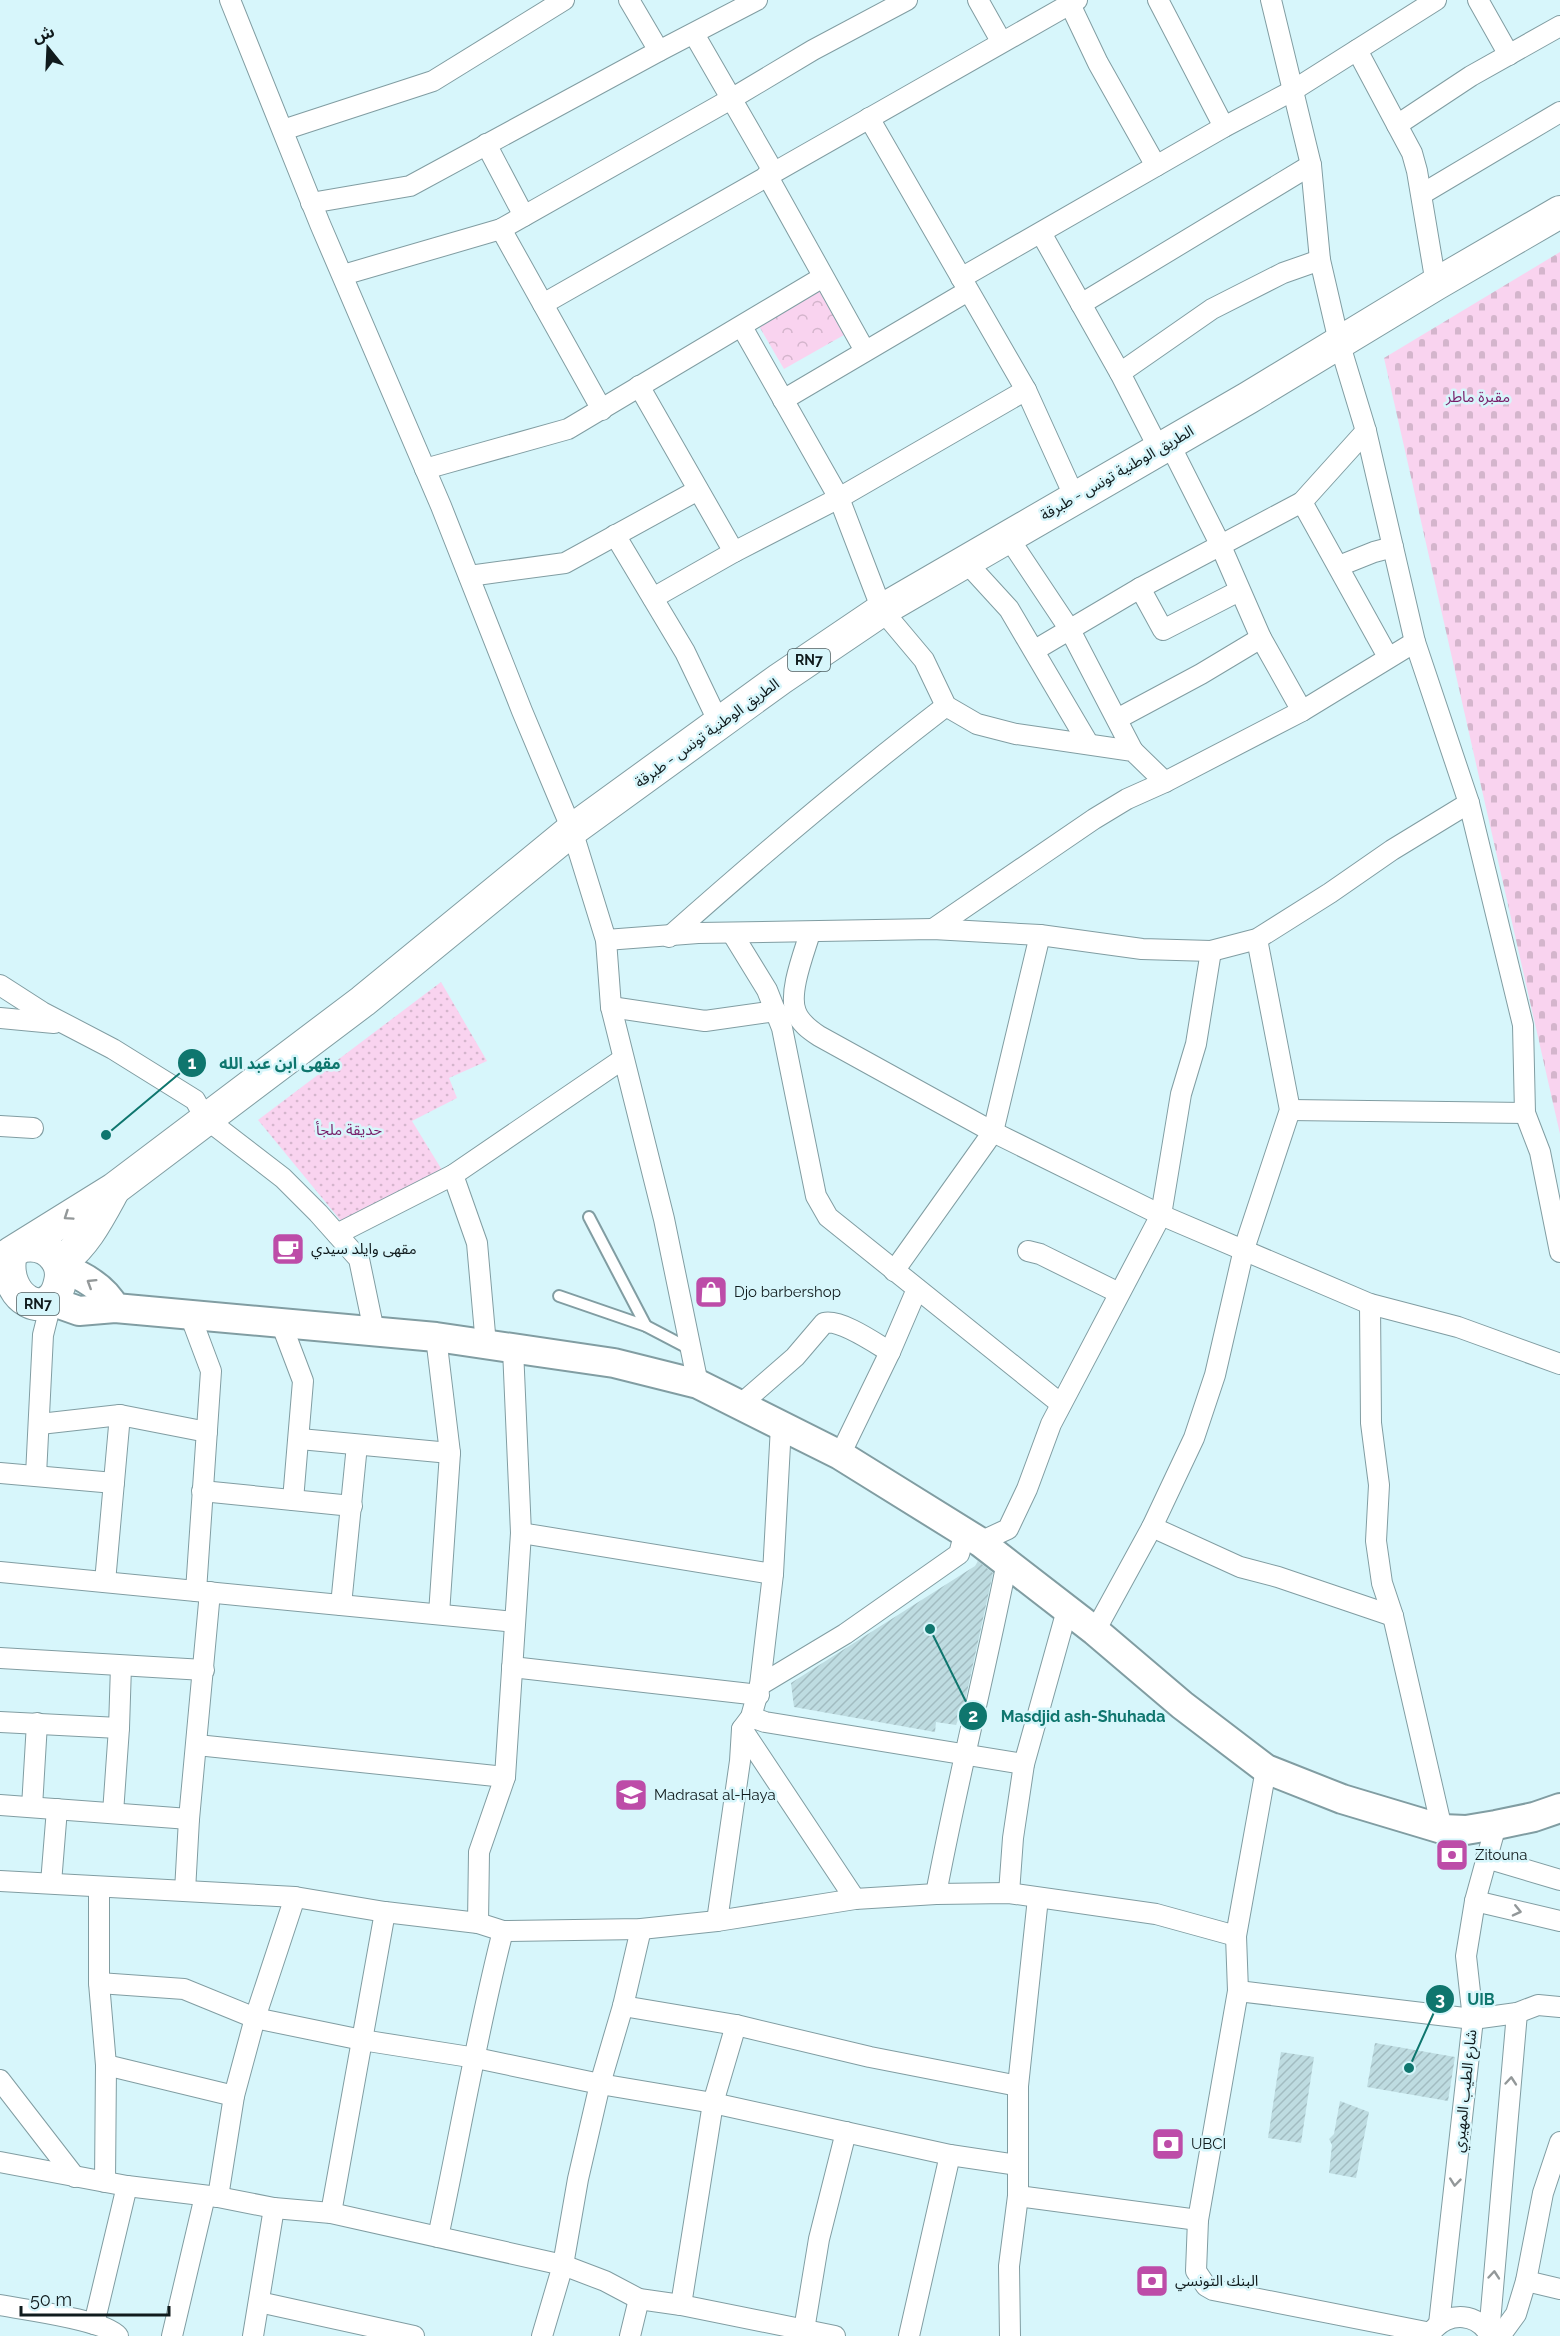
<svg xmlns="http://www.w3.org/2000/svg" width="1560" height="2336" font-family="Raleway,'Noto Sans Arabic',sans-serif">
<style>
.cemetery{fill:url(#cemetery-stones)}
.park{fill:url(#park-crowns)}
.garden{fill:url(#garden-dots)}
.building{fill:url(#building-hatch)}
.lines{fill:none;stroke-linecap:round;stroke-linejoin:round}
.lane-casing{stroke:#819da2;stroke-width:14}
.street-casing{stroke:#819da2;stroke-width:22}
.secondary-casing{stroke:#819da2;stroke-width:32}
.primary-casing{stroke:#819da2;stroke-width:34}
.lane{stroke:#fff;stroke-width:10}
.street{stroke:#fff;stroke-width:20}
.secondary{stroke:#fff;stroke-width:28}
.primary{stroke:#fff;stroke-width:32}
.oneway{stroke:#939899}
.labels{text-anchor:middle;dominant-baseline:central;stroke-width:5;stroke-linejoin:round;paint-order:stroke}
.shield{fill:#d7f6fb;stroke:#4c5d60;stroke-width:1.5}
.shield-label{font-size:14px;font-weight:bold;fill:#101b1d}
.park-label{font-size:15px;fill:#771d68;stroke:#d7f6fb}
.street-label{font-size:15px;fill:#101b1d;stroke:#d7f6fb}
.poi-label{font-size:15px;fill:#101b1d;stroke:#d7f6fb;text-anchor:start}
.leader{fill:none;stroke:#0f766e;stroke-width:2}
.callout-dot{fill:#0f766e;stroke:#d7f6fb;stroke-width:2}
.mark-label{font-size:18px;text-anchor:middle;font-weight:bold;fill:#fff}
.callout-label{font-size:16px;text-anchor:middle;font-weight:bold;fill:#0f766e;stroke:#d7f6fb;stroke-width:5;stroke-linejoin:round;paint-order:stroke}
</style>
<defs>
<pattern id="cemetery-stones" width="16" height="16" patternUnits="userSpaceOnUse" patternTransform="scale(1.5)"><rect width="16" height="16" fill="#f9d3ef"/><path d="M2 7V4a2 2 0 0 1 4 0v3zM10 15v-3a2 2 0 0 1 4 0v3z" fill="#d4b5cc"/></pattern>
<pattern id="park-crowns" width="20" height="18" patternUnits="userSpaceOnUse" patternTransform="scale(1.5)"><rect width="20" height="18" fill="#f9d3ef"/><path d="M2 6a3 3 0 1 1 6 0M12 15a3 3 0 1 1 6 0" fill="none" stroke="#d4b5cc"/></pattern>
<pattern id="garden-dots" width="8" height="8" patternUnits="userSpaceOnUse" patternTransform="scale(1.5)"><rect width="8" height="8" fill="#f9d3ef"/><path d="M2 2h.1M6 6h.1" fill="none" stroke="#d4b5cc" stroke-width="1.8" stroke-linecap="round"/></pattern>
<pattern id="building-hatch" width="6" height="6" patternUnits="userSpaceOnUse" patternTransform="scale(1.5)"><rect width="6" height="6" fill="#bedce1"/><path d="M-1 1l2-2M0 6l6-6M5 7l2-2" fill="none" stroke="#a2bcc1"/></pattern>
</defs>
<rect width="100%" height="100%" fill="#d7f6fb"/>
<polygon class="cemetery" points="1560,252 1560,1134 1384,358"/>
<polygon class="park" points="819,276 851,331 784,369 752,314"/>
<polygon class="garden" points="441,982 487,1061 449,1078 457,1098 412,1121 442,1170 341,1221 258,1120"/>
<g class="building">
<polygon points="978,1561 993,1573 962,1715 960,1715 956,1725 936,1722 935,1732 794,1707 791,1683 975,1566"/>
<polygon points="1375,2043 1455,2057 1448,2101 1367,2087"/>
<polygon points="1281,2052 1314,2057 1301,2143 1268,2138"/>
<polygon points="1340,2101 1369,2112 1356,2178 1329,2173 1332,2145 1329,2139 1334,2134"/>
</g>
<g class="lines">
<defs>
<g id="lane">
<polyline points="589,1217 646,1326"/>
<polyline points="559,1296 646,1326 690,1349"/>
</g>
<g id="street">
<polyline points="230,0 320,224 441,506 522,711 572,830 606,940 611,1007 664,1219 698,1384"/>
<polyline points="629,0 659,51"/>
<polyline points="978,0 1001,41"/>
<polyline points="1068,0 1098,63 1156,166"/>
<polyline points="1158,0 1224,127"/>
<polyline points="1271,0 1311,165 1320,260 1339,342 1366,431 1415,642 1469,803 1523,1025 1525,1113 1540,1152 1560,1252"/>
<polyline points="1478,0 1509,55"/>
<polyline points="694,34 773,171"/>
<polyline points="1357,50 1397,125"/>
<polyline points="869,118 1026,390 1075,498"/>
<polyline points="283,130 433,81 564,0"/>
<polyline points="486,144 524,216"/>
<polyline points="767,175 865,351"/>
<polyline points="1422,194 1560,112"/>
<polyline points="311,203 410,186 659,51 757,0"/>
<polyline points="501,229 602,410"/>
<polyline points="1041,233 1120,373 1159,449"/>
<polyline points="343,275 501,229 731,99 813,50 907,0"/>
<polyline points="961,278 1224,127 1292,91 1436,0"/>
<polyline points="1436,284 1417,171 1412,153 1397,125 1471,76 1560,26"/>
<polyline points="543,304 1077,0"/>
<polyline points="1081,304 1311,165"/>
<polyline points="742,327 839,498 882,610 924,660 946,706 977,724 1016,734 1133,751 1165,782"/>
<polyline points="1120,373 1212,309 1283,273 1320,260"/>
<polyline points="639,386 734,552"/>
<polyline points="783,400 968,291"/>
<polyline points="1169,443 1220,544 1261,638 1302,711"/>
<polyline points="425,469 568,429 823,277"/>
<polyline points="1302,502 1388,657"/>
<polyline points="615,535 685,652 720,725"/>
<polyline points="1008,537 1070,630 1133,751"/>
<polyline points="966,562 1009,609 1088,743"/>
<polyline points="1339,566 1374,552 1393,547"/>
<polyline points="469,576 565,563 698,490"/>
<polyline points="1140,588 1163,630 1239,591"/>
<polyline points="653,598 734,552 839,498 1026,390"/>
<polyline points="1035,650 1140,588 1302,502 1366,431"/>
<polyline points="1117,719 1201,674 1261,638"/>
<polyline points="933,929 1094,819 1127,799 1165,782 1302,711 1415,642"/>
<polyline points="732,933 767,990 782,1028 816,1196 828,1217 1061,1404"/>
<path d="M810,933c-6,20 -22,60 -14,79 4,11 14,18 23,24l174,96 168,83 209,89 88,23 102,37"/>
<path d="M669,937c90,-80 182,-158 277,-231"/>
<polyline points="606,940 698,933 933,929 1040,935 1142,949 1211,951 1257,939 1330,893 1392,850 1469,803"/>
<polyline points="0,985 42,1012 113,1049 195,1100 205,1118 283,1178 318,1213 359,1259 374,1331"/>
<polyline points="611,1007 705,1021 776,1011"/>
<polyline points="0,1018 54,1023"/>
<polyline points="1290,1110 1525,1113"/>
<polyline points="0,1126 33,1128"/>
<polyline points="453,1175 477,1243 486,1345"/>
<polyline points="337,1234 453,1175 623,1059"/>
<polyline points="1028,1251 1040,1254 1119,1293"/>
<polyline points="894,1271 993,1132 1040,935"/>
<polyline points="1370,1304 1371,1423 1379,1485 1376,1541 1382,1583 1393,1616 1442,1829"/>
<polyline points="190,1315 211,1371 196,1591"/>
<polyline points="281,1323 303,1381 293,1500"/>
<polyline points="436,1337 450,1453 439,1614"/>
<path d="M741,1404l54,-47 29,-34c17,-4 51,20 66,29"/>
<polyline points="40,1424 120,1415 207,1432"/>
<polyline points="300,1439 450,1453"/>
<polyline points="840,1455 890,1352 917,1289"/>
<polyline points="0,1473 114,1483"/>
<polyline points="36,1475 43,1335 49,1311 54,1304"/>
<polyline points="202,1491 352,1506"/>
<polyline points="1152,1527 1240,1567 1278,1577 1393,1616"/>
<polyline points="521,1533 773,1574"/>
<polyline points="980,1542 1008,1529 1027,1489 1051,1424 1161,1215 1181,1094 1196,1044 1211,951"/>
<polyline points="0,1572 515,1622"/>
<polyline points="105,1582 120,1415"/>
<polyline points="341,1605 357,1445"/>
<polyline points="1095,1631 1152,1527 1194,1438 1215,1375 1244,1249 1290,1110 1257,939"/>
<polyline points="0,1658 204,1670"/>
<polyline points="512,1667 759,1695"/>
<polyline points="760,1685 845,1634 959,1554 965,1532"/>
<polyline points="751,1717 765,1722 1024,1764"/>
<polyline points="0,1722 119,1728"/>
<polyline points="742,1729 855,1899"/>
<polyline points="197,1745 505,1777"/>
<polyline points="1266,1769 1236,1936 1238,1991 1198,2220 1196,2271 1206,2286 1213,2290 1431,2333"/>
<polyline points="0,1805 189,1819"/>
<polyline points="32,1807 37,1723"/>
<polyline points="113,1813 119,1728 121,1666"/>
<polyline points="1486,1858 1560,1880"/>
<polyline points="0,1881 295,1897 385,1912 478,1923 503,1931 641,1929 717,1921 855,1899 936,1894 1009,1893 1156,1914 1236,1936"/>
<polyline points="51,1883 57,1809"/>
<polyline points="99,1888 99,1983 106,2065 105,2182"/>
<polyline points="185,1891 189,1819 210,1592"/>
<polyline points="1009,1893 1013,1838 1024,1764 1067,1610"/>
<path d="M936,1894c21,-112 49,-221 71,-332"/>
<polyline points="1475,1901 1560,1921"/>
<polyline points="717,1921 740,1761 742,1729 751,1717 760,1685 773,1574 781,1426"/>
<polyline points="478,1923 479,1852 505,1777 521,1533 513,1349"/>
<polyline points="99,1983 184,1989 255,2018 362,2040 476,2058 600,2084 713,2103 950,2155 1018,2165"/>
<polyline points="1238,1991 1473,2019 1517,2013 1538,2005 1560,2007"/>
<polyline points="623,2006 736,2025 870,2057 1018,2086"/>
<polyline points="106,2065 234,2096"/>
<polyline points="0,2080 75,2177"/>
<polyline points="0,2162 127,2186 218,2197 274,2208 331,2213 563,2265 605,2281 639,2299 681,2305 835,2336"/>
<polyline points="1018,2196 1198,2220"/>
<polyline points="218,2197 234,2096 255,2018 295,1897"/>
<polyline points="331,2213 385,1912"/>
<path d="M438,2237c22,-102 39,-205 65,-306"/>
<polyline points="1526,2281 1560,2289"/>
<polyline points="259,2302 414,2336"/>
<path d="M0,2305c25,5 103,14 118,31"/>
<polyline points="681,2305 713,2103 736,2025"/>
<polyline points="94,2324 127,2186"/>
<polyline points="1439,2324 1473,2019 1466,1956 1475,1901 1496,1825"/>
<polyline points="804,2330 819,2239 846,2132"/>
<path d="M1433,2330c17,-19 45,-17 57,6"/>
<polyline points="1489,2334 1517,2013"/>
<polyline points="172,2336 205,2196"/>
<polyline points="253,2336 274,2208"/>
<polyline points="542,2336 563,2265 578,2179 600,2084 623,2006 641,1929"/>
<polyline points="630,2336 639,2299"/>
<polyline points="909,2336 950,2155"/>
<polyline points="1010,2336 1009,2266 1018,2196 1018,2086 1038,1898"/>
<polyline points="1500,2336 1516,2314 1526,2281 1543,2193 1560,2142"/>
</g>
<g id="secondary">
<path d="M60,1267c22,8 44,20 55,41"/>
<polyline points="48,1300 79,1311 115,1308 436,1337 614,1363 698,1384 840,1455 980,1542 1095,1631 1182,1705 1266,1769 1342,1799 1442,1829 1466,1830 1496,1825 1534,1817 1560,1808"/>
</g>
<g id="primary">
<path d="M24,1246c13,-2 25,2 32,13 5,7 6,15 4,23 -9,43 -60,18 -49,-29l103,-64 249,-188 209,-171 208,-151 102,-69 366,-212 188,-114 124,-72"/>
<path d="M59,1263c24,-15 40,-46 53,-70"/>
</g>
</defs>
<use href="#lane" class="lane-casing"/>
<use href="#street" class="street-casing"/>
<use href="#secondary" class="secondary-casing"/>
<use href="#primary" class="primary-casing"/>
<use href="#lane" class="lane"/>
<use href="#street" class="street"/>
<use href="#secondary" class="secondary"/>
<use href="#primary" class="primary"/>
</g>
<defs><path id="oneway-chevron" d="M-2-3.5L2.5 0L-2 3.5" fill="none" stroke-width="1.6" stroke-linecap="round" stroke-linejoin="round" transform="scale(1.5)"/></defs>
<g class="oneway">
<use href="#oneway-chevron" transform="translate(68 1216) rotate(146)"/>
<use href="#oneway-chevron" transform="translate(91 1283) rotate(-148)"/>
<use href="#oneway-chevron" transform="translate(1517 1911) rotate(13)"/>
<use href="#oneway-chevron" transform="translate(1511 2081) rotate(-85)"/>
<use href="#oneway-chevron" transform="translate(1455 2182) rotate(96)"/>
<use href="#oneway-chevron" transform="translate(1494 2275) rotate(-85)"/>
</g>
<defs>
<symbol id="cafe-square" viewBox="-11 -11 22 22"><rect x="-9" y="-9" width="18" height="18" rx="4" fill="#bd4ca8" stroke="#d7f6fb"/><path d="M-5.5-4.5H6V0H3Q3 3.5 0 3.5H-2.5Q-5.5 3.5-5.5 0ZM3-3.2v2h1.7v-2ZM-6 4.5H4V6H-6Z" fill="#fff"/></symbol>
<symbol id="shop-square" viewBox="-11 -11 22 22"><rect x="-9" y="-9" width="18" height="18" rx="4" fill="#bd4ca8" stroke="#d7f6fb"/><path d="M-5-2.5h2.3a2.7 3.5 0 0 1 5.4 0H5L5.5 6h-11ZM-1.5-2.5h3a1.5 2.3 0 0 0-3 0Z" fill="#fff"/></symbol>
<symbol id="school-square" viewBox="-11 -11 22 22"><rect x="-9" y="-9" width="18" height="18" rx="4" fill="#bd4ca8" stroke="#d7f6fb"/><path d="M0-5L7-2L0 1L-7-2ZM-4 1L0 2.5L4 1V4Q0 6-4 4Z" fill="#fff"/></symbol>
<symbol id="bank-square" viewBox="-11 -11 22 22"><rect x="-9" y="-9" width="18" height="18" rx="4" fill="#bd4ca8" stroke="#d7f6fb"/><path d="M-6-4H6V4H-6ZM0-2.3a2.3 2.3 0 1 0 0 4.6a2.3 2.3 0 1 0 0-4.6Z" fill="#fff"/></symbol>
</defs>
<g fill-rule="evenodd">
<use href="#cafe-square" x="269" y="1230" width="38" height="38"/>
<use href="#shop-square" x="692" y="1273" width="38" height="38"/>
<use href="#school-square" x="612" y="1776" width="38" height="38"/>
<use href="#bank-square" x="1433" y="1836" width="38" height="38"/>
<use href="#bank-square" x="1149" y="2125" width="38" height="38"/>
<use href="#bank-square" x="1133" y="2262" width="38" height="38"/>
</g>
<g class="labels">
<g class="shield">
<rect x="788" y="649" width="42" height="22" rx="4.5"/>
<rect x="17" y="1293" width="42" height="22" rx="4.5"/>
</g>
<g class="shield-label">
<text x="809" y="660">RN7</text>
<text x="38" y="1304">RN7</text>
</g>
<g class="park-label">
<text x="1478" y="397">مقبرة ماطر</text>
<text x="349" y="1130">حديقة ملجأ</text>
</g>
<g class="street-label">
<text transform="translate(1117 473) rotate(-30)">الطريق الوطنية تونس - طبرقة</text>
<text transform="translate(707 733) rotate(-36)">الطريق الوطنية تونس - طبرقة</text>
<text transform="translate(1465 2091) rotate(-84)">شارع الطيب المهيري</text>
</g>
<g class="poi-label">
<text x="311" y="1249">مقهى وايلد سيدي</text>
<text x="734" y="1292">Djo barbershop</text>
<text x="654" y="1795">Madrasat al-Haya</text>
<text x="1475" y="1855">Zitouna</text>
<text x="1191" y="2144">UBCI</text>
<text x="1175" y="2281">البنك التونسي</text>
</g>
</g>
<path class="leader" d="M106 1135L192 1063M930 1629L973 1716M1409 2068L1440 1999"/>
<g class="callout-dot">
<circle cx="106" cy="1135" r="6"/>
<circle cx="930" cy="1629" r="6"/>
<circle cx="1409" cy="2068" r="6"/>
<circle cx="192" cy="1063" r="15"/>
<circle cx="973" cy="1716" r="15"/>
<circle cx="1440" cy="1999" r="15"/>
</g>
<g class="mark-label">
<text x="192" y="1069">1</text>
<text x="973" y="1722">2</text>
<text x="1440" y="2005">3</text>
</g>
<g class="callout-label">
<text x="280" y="1069">مقهى ابن عبد الله</text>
<text x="1083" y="1722">Masdjid ash-Shuhada</text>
<text x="1481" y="2005">UIB</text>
</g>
<g transform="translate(48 48) rotate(342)" stroke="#d7f6fb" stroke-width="4.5" paint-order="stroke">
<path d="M0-4.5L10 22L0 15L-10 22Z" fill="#101b1d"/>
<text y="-9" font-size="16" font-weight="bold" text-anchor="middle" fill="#101b1d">ش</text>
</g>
<path d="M21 2306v9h148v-9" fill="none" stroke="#101b1d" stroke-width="3"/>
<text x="30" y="2306" font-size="18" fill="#101b1d" stroke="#d7f6fb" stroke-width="4.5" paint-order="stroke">50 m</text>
</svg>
